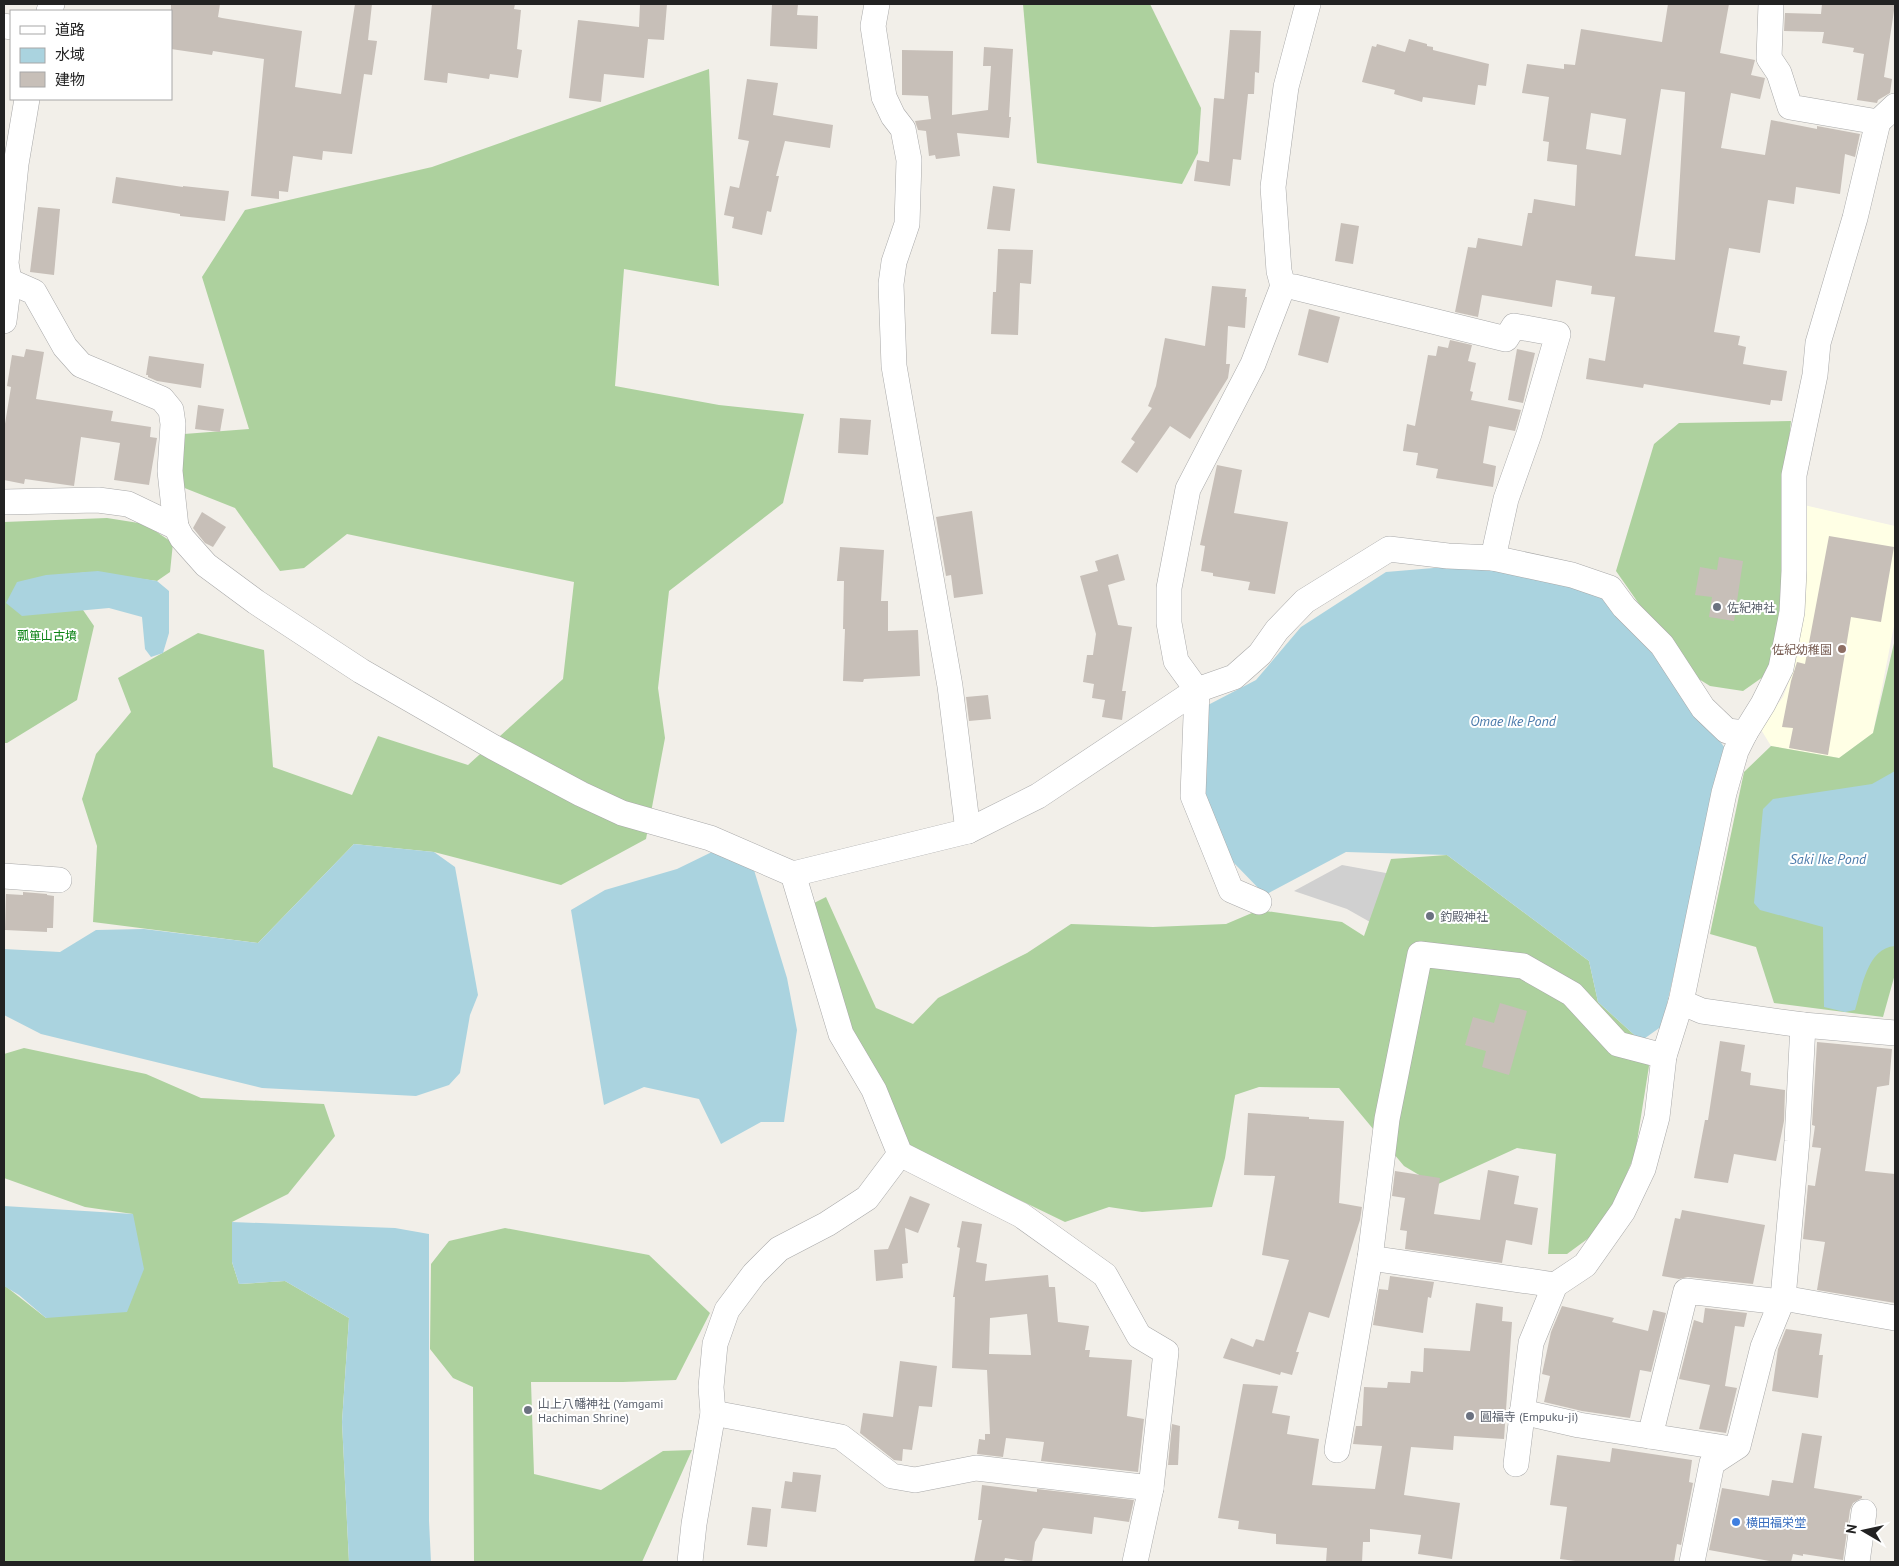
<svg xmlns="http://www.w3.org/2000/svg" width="1899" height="1566" font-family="'PT Sans','Noto Sans JP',sans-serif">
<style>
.education{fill:#ffffe5}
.religious{fill:#d0d0d0}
.forest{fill:#add19e}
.water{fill:#aad3df}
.building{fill:#c7bfb8;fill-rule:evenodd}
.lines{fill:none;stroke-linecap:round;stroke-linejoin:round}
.minor-casing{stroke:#a9a9a9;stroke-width:26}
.minor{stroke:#fff;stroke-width:25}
.worship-dot{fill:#6b7280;stroke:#fff;stroke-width:2}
.education-dot{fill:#8d6e63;stroke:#fff;stroke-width:2}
.shop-dot{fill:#3f7fe0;stroke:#fff;stroke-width:2}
.labels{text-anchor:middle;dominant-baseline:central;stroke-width:4;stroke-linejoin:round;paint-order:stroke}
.worship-label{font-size:12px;fill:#5b616d;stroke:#fff;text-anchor:start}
.park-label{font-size:12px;fill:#0c8416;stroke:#fff}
.education-label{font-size:12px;fill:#785e54;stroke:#fff;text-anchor:end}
.shop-label{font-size:12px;fill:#366cbe;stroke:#fff;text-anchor:start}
.water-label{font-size:14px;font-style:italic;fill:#4a7aab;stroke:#fff}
</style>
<rect width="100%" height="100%" fill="#f2efe9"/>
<polygon class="education" points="1804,505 1895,526 1895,621 1873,733 1839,758 1771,746 1760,728 1783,697 1791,676"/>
<polygon class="religious" points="1342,865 1441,883 1416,948 1347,909 1294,891"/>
<g class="forest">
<polygon points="1023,4 1150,4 1201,108 1198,153 1182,184 1037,163"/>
<polygon points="709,69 719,286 624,269 615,386 719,405 804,414 783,503 669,591 658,688 665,738 646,839 561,885 434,852 354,844 258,943 93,922 97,846 82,799 96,754 131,712 118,678 198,633 264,650 273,767 352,795 378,736 468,765 563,679 574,582 347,534 304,568 280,571 235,508 177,485 184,434 249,429 202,277 245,210 432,167"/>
<polygon points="1791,421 1784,489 1782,630 1770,672 1743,691 1710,686 1686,671 1616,571 1654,444 1679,423"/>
<polygon points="107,518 145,524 173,543 170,572 157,581 90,572 59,575 94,626 77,700 7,743 4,743 4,522"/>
<polygon points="1895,639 1895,974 1883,1017 1774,1003 1756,947 1710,934 1744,772 1771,746 1839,758 1873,733"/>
<polygon points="1447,855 1589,961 1598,1002 1641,1041 1649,1066 1635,1154 1605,1226 1567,1254 1548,1254 1556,1154 1517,1148 1436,1185 1404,1166 1339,1088 1259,1087 1235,1095 1225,1158 1212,1207 1142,1212 1109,1207 1065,1222 912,1148 830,1030 794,913 826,897 876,1008 913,1024 938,998 1027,953 1071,924 1153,927 1226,924 1259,910 1342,922 1364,936 1391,859"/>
<polygon points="24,1048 146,1074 201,1098 324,1104 335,1136 288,1194 232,1222 232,1262 239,1284 285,1281 349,1318 342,1422 349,1562 4,1562 4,1285 46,1318 133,1214 85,1207 4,1178 4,1054"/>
<polygon points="505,1228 649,1255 710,1313 676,1380 623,1382 531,1382 534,1474 601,1490 663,1451 692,1450 642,1562 474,1562 473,1387 453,1378 430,1349 431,1264 449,1241"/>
</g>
<g class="water">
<polygon points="1481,564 1600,595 1659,661 1725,748 1662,1026 1641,1041 1598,1002 1589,961 1447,855 1346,852 1265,895 1233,862 1203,790 1208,705 1256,680 1301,627 1386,572"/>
<polygon points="98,571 157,581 169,591 169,633 163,653 151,657 145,649 142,617 109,608 22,616 6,603 17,582 46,575"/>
<path d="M1895,771v175c-28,2 -33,42 -40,64l-10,2 -21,-5 -1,-80 -63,-17 -6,-7 9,-94 10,-10 99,-15z"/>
<polygon points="354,844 434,852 455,867 478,995 470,1015 460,1073 449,1085 416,1096 262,1088 41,1034 4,1015 4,949 60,952 96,930 144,929 258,943"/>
<polygon points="716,850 754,870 787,978 797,1030 784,1122 761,1122 721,1144 699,1099 644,1087 604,1105 571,910 605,890 677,869"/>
<polygon points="4,1206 133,1214 144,1269 127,1312 46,1318 19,1295 4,1286"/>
<polygon points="232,1222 395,1228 429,1234 429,1521 431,1562 349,1562 342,1422 349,1318 285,1281 239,1284 232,1262"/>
</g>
<g class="building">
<polygon points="171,4 220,4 218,17 222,18 302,31 295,87 341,94 355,4 372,4 368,40 377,41 372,75 364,74 352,154 323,151 322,160 293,156 288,192 279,191 279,199 251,196 264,59 213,51 212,55 171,49"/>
<polygon points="432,4 515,4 514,9 521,10 517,49 522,50 518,78 490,74 489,79 448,73 447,83 424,80"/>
<polygon points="640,4 667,4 664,40 648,39 644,78 604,74 601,102 569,98 578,20 639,27"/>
<polygon points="772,4 798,4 797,15 818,16 817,49 770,46"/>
<path d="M1668,4h61l-9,49 35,7 -4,15 14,3 -5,21 -29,-6 -10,55 44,7 6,-35 46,9v-3l43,8 -5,23 -10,-3 -5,40 -44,-7 -2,17 -26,-4 -8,53 -31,-5 -15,84 26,4 -2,9 8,2 -3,17 44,7 -5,30 -11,-1 -1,5 -126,-21 -1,4 -57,-9 3,-21 16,3 10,-64 -24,-3 1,-8 -36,-6 -4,27 -70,-12 -4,22 -23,-5 13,-65 8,1 2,-10 44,8 6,-33h4l2,-14 41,7 2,-41 -30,-4 2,-19 -6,-1 6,-44 -27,-4 5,-29 37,5v-5l11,1 6,-36 81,13zM1661,89l24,3 -10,168 -40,-4zM1591,113l35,6 -5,36 -35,-6z"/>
<polygon points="1822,4 1895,4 1884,77 1892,79 1890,93 1878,100 1877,103 1857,100 1864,54 1853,52 1854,48 1822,43 1824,32 1784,31 1785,13 1821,14"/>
<polygon points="1230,30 1261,31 1259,73 1255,72 1254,94 1248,94 1241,160 1233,159 1230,186 1194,181 1197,160 1209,162 1214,98 1224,99"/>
<polygon points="1409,39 1427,44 1427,46 1433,47 1433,50 1489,64 1486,86 1478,85 1475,105 1423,97 1422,102 1394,94 1395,90 1362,82 1372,46 1376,47 1377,44 1405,52"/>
<polygon points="984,47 1013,49 1009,117 1011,117 1009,138 957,133 960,156 936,159 935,155 929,156 926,131 918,130 915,121 931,119 928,96 902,95 902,50 953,51 952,115 988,110 991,66 983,66"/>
<polygon points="747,79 778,83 773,115 833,125 830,148 785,141 776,176 779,176 771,212 767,211 762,235 732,228 734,217 724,215 730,186 739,188 749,141 738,139"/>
<polygon points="116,177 183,187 183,186 229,191 225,221 180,216 180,214 112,203"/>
<polygon points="993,186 1015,189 1010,231 987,229"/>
<polygon points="38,207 60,209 54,275 30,272"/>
<polygon points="1341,223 1359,226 1353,264 1335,261"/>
<polygon points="998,249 1033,250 1031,284 1020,283 1018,335 991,334 993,292 996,292"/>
<polygon points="1212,286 1246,289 1245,297 1247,297 1245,328 1228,326 1226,364 1230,364 1228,378 1190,439 1170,426 1137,473 1121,462 1135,442 1131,439 1152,408 1148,406 1156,386 1165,338 1205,346"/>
<polygon points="1309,309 1340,317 1328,363 1298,355"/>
<polygon points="1450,340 1472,345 1468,361 1476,363 1470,391 1473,392 1471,400 1521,410 1515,431 1489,426 1483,463 1496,466 1493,487 1436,478 1438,469 1416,465 1418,453 1403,451 1407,424 1415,426 1428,355 1436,356 1438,346 1448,348"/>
<polygon points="26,349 44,352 36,399 113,411 111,421 151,427 150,437 157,438 149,485 114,480 120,443 81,437 74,486 25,479 24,484 4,480 4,430 11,387 7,386 12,355 24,357"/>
<polygon points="1517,349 1535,353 1523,403 1508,400"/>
<polygon points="149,356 204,364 201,388 157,381 148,377 148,375 146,375"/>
<polygon points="198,405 224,409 220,432 195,429"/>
<polygon points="840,418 871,420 868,455 838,453"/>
<polygon points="1217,465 1242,470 1234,513 1288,522 1275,594 1248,590 1250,582 1213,576 1213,573 1201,571 1205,546 1200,545"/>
<polygon points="972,511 983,594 954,598 951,575 946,576 936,517"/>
<polygon points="202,512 226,527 213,547 205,543 193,528"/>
<polygon points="1829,536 1894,547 1881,622 1851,617 1828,755 1789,748 1793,728 1782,727 1791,681 1797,662 1805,664"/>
<polygon points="840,547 884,550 881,601 888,601 888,631 918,630 920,676 864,679 863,682 843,681 845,629 843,629 844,581 837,581"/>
<polygon points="1118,554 1125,580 1108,585 1118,625 1132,627 1122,691 1126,691 1122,720 1102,717 1105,700 1092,698 1094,684 1083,682 1087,655 1093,655 1096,634 1080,576 1098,571 1095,561"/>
<polygon points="1719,557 1743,561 1734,621 1709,617 1712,597 1695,595 1700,567 1717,570"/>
<polygon points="988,695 991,719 969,721 966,697"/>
<polygon points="23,892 47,894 47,895 54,896 53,928 47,928 47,932 5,930 6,894 23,895"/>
<polygon points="1500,1003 1527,1011 1509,1075 1482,1067 1486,1051 1465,1045 1473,1017 1494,1023"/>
<polygon points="1720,1041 1745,1045 1741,1071 1751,1073 1750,1085 1785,1090 1784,1121 1776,1161 1734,1154 1728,1183 1694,1178 1705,1120 1708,1120"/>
<polygon points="1817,1042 1892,1049 1889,1085 1877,1087 1865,1171 1895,1174 1895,1303 1817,1290 1825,1242 1803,1239 1808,1185 1815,1186 1821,1148 1812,1147 1815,1126 1812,1125"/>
<polygon points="1248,1113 1309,1117 1309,1119 1344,1121 1339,1203 1362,1207 1360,1220 1329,1318 1309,1312 1296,1352 1299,1352 1292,1375 1281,1372 1280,1375 1223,1358 1231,1338 1253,1347 1256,1339 1264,1341 1289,1260 1262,1255 1275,1176 1244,1175"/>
<polygon points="1488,1170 1519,1176 1514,1204 1538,1208 1532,1245 1506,1240 1502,1263 1405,1249 1407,1231 1400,1230 1405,1198 1392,1196 1395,1171 1440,1178 1434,1214 1480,1220"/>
<polygon points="910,1196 930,1204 918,1233 905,1228 908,1263 902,1264 903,1278 876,1281 874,1250 888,1249"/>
<polygon points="1682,1210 1765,1225 1753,1284 1688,1277 1679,1279 1662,1276 1675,1218 1680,1219"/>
<path d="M962,1221l20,3 -6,38 11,2 -2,17 63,-6 1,12h6l3,35 31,4 -4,24h5l-1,7 43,3 -5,56 17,3 -6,53 -97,-11 3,-19 -38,-4 -3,19 -26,-3 2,-15 6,1v-6h5l-3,-64 -35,-2 3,-71h-2l7,-49 -3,-1zM1027,1314l4,41 -42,-1 1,-36z"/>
<polygon points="1390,1276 1434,1282 1431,1298 1428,1297 1423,1333 1373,1325 1379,1289 1388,1290"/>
<polygon points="1476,1303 1503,1307 1502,1321 1512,1322 1504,1439 1454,1436 1453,1450 1411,1447 1404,1495 1460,1503 1452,1559 1418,1554 1421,1535 1370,1529 1370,1542 1363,1542 1362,1562 1326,1562 1327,1548 1276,1544 1276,1534 1238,1529 1239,1521 1218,1518 1243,1384 1278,1386 1272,1413 1290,1416 1287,1434 1319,1439 1312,1485 1375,1489 1382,1446 1353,1444 1356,1426 1362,1426 1364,1387 1387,1388 1388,1382 1410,1383 1411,1371 1423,1372 1424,1348 1470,1351"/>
<polygon points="1562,1306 1614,1318 1612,1322 1648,1331 1653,1310 1666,1313 1651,1372 1640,1370 1630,1418 1582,1411 1544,1402 1550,1376 1542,1374 1551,1332"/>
<polygon points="1705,1308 1747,1313 1744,1327 1735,1326 1725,1386 1737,1388 1726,1433 1699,1429 1710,1385 1679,1379 1694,1320 1703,1323"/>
<polygon points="1786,1329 1822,1334 1819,1355 1823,1355 1818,1398 1772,1391 1778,1349"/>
<polygon points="900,1361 937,1366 932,1407 919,1406 912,1450 903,1449 902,1461 894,1460 860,1433 863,1413 893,1417"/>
<polygon points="1172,1424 1180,1426 1178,1465 1168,1465"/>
<polygon points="1802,1433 1822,1436 1814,1488 1862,1496 1862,1498 1853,1503 1850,1510 1843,1560 1803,1554 1803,1556 1793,1554 1791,1562 1775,1562 1709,1550 1722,1488 1769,1496 1772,1480 1793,1483"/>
<polygon points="1612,1448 1692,1460 1689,1482 1693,1483 1681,1545 1677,1544 1674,1562 1583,1562 1560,1559 1567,1507 1550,1505 1557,1455 1610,1462"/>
<polygon points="793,1472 821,1475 816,1512 781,1508 785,1481 792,1482"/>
<polygon points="982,1485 1037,1492 1037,1489 1134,1500 1129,1522 1094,1517 1092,1534 1043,1528 1035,1542 1032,1562 1005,1558 1004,1562 974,1562 982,1520 978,1520"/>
<polygon points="752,1507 771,1509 767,1547 747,1545"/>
</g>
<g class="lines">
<defs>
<g id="minor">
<polyline points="877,4 873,26 884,97 893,116 903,129 909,160 907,224 894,262 891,284 894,366 950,686 968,831"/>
<polyline points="1771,4 1769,58 1779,73 1790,107 1878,122"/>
<polyline points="49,11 52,4"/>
<polyline points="4,26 11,27"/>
<polyline points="1895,106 1878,122 1855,218 1818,343 1815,375 1794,475 1794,571 1792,612 1781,668 1763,704 1745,733 1736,751 1724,793 1681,1002 1702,1011 1803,1025 1895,1033"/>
<polyline points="9,281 34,292 65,347 81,365 162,399 171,410 173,424 170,471 176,527"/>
<polyline points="1283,286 1294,287 1506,339 1514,326 1558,334 1529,434 1506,499 1493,558"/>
<polyline points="4,321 9,281 6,263 16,164 27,99"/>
<polyline points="4,502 98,500 128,504 176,527 182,538 206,565 256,602 361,671 493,747 581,794 622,813 710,838 793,874 968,831 1038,796 1197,690 1234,677 1260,654 1277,630 1305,601 1389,549 1448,556 1493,558 1572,575 1610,588 1624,607 1662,645 1703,708 1727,731 1745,733"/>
<polyline points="793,874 841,1034 874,1090 900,1154 1021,1215 1105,1275 1139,1336 1166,1352 1151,1488 1135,1562"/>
<polyline points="4,876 59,880"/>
<polyline points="1259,902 1231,890 1193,796 1197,690 1176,661 1169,623 1169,588 1188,489 1253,364 1283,286 1279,271 1273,187 1286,87 1308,4"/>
<polyline points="1370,1258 1555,1285"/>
<polyline points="1783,1298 1797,1141 1803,1025"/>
<polyline points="1522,1412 1579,1425 1732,1449"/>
<polyline points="713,1413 841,1437 892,1476 915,1480 976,1468 1151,1488"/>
<polyline points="1650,1436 1686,1291 1781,1302"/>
<polyline points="1337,1450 1370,1258 1387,1119 1420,954 1523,966 1572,994 1618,1044 1664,1056"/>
<polyline points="1516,1464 1531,1343 1555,1285 1585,1265 1623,1211 1643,1169 1657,1117 1664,1056 1681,1002"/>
<polyline points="690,1562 694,1524 713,1413 711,1387 715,1344 727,1310 754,1274 779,1249 827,1224 867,1198 900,1154"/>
<polyline points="1692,1562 1712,1463 1738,1446 1763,1347 1783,1298 1895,1318"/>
<polyline points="1857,1562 1864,1512"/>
</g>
</defs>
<use href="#minor" class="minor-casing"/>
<use href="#minor" class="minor"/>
</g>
<g class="worship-dot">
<circle cx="1717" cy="607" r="5"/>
<circle cx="1430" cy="916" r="5"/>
<circle cx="528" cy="1410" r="5"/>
<circle cx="1470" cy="1416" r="5"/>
</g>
<circle class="education-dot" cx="1842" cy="649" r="5"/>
<circle class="shop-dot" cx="1736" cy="1522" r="5"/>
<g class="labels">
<g class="worship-label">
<text x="1727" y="607">佐紀神社</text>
<text x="1440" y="916">釣殿神社</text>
<text x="538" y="1403">山上八幡神社 (Yamgami<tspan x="538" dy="14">Hachiman Shrine)</tspan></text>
<text x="1480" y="1416">圓福寺 (Empuku-ji)</text>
</g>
<g class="park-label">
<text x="47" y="635">瓢箪山古墳</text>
</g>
<g class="education-label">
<text x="1832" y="649">佐紀幼稚園</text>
</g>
<g class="shop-label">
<text x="1746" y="1522">横田福栄堂</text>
</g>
<g class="water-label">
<text x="1513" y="721">Omae Ike Pond</text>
<text x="1828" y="859">Saki Ike Pond</text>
</g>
</g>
<rect width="1899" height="1566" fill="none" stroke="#222222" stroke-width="10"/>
<rect x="10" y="10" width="162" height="90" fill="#ffffff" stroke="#a7a7a7"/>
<rect x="20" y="26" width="25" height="8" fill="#ffffff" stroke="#a7a7a7"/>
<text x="55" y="35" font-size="15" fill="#222222">道路</text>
<rect x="20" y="48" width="25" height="15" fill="#aad3df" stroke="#a7a7a7"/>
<text x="55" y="60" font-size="15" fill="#222222">水域</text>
<rect x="20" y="72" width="25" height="15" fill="#c7bfb8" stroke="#a7a7a7"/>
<text x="55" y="85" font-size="15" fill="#222222">建物</text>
<g transform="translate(1864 1531) rotate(279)" stroke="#ffffff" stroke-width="4" paint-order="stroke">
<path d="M0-4L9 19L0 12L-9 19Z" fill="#222222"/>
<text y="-8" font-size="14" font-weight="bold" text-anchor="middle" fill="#222222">N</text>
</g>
</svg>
